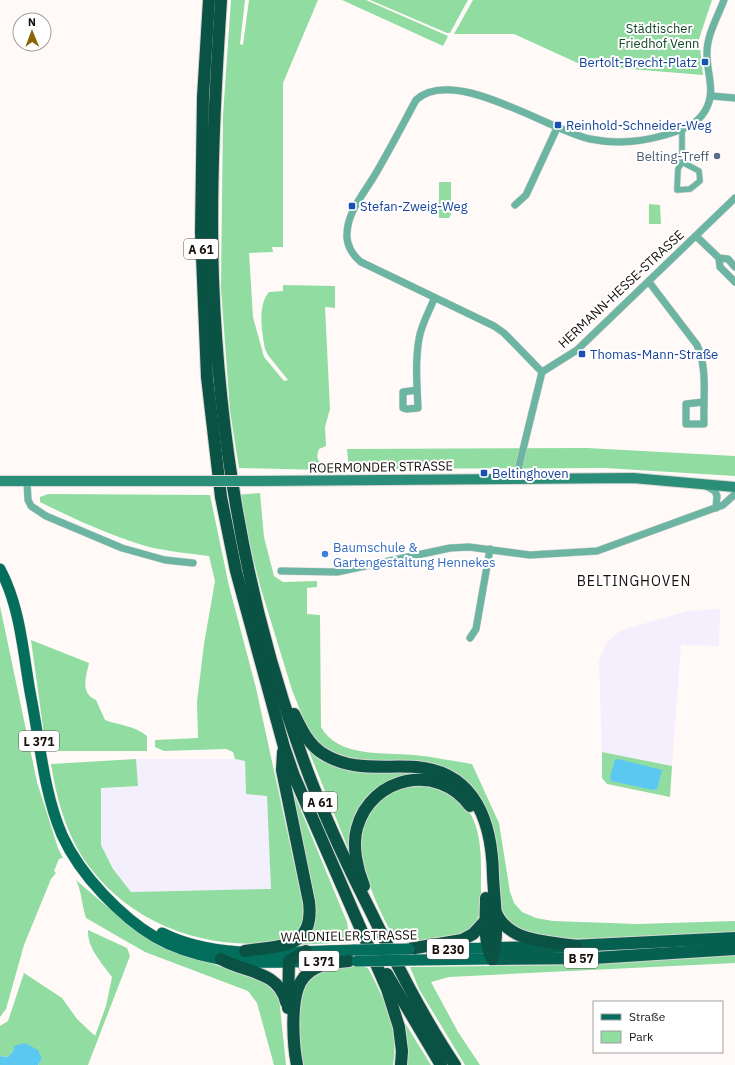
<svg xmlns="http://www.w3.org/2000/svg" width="735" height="1065" font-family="'IBM Plex Sans',sans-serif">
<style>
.industrial{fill:#f3effc}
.green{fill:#91dca0}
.water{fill:#5bc8f2}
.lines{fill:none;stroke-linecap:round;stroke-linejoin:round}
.pedestrian-casing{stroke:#dad5d2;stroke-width:7}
.minor-casing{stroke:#dad5d2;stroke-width:8}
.secondary-casing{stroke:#dad5d2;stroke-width:12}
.primary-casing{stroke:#dad5d2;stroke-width:12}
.trunk-casing{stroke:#dad5d2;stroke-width:14}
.motorway-casing{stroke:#dad5d2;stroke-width:14}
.pedestrian{stroke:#6cb5a3;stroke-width:5.5}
.minor{stroke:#6cb5a3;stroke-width:7}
.secondary{stroke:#2b8e79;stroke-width:10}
.primary{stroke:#046e5c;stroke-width:11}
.trunk{stroke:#066050;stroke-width:12}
.motorway{stroke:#095244;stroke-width:12}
.secondary-bridge-casing{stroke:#dad5d2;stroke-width:12;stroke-linecap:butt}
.primary-bridge-casing{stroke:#dad5d2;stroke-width:12;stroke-linecap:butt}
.secondary-bridge{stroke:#2b8e79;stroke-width:10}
.primary-bridge{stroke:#046e5c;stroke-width:11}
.transit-dot{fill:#1a4fb4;stroke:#fff;stroke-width:1.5}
.service-dot{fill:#5c6f8a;stroke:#fff;stroke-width:1.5}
.shop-dot{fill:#3f7fe0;stroke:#fff;stroke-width:1.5}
.labels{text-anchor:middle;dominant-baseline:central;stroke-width:4;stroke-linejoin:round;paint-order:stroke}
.shield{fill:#fff;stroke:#5d5856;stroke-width:1}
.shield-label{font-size:12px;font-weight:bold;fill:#17100d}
.park-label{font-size:13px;fill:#114922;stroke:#fff}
.transit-label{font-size:13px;fill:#164399;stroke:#fff;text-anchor:start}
.service-label{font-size:13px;fill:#4e5e75;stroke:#fff;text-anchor:end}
.street-label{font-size:13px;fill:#17100d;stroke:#fff}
.shop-label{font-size:13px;fill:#366cbe;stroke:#fff;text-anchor:start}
.neighbourhood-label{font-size:14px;letter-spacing:1px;fill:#17100d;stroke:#fff}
</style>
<rect width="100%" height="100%" fill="#fffaf8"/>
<g class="industrial">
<polygon points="720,609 719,646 681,645 672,766 602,752 599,662 606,643 620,631 666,617 688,611"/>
<polygon points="136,759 235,759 245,761 246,794 267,795 271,890 131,892 113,869 101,845 101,788 138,786"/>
</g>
<g class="green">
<path d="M231,0h14l-5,44 3,1 6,-45h69l-35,83v164h-11l1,5 -24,1 4,64 11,40 20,24 4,-1 -20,-25 -3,-6c-3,-17 -8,-43 4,-57l14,-1v-6l52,1v22l-10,-1 5,102 -5,18 1,19 -7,3c-5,12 3,12 3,21l-83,-2 -9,-57 -9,-123 2,-173z"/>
<polygon points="342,0 366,0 448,36 443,46"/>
<polygon points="370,0 468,0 450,33 447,33"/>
<polygon points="473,0 712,0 699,39 703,75 582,65 514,34 454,34"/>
<polygon points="439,182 451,182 451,214 449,218 439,218"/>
<polygon points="649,204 660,205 661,224 649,224"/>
<polygon points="587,448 735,456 735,476 605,468 349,469 347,449"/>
<path d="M260,493l4,44 10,39 9,6 34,-1v6l-10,1v26l13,1 1,112c17,31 63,25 93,28 20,2 39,6 58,9l27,59 11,69 4,11 8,9 14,6 17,3 84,3 98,-3v11l-77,5 -94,2 -31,-3 -27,-14 -4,-10 -8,-72 -40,-67 -108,-15 -24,-11 -9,-10 -7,-12 -14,-35 -31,-101 -24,-94z"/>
<path d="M48,494l162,1 19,91 27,102 48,221 -1,17 -10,13c-78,17 -165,-13 -210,-81 -18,-28 -27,-62 -32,-94l85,-5 2,27 -37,2v57l12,24 18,23 140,-3 -4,-93 -21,-2 -1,-33 -10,-2 -2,-7 -7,-3 -62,2 -9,-4v-7l43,-2 -1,-36 7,-58 11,-63 -6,-25c-23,-3 -48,-5 -70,-12 -34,-11 -67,-26 -99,-42v-5z"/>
<polygon points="0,606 37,782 58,848 63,858 59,859 54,871 56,873 51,879 24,945 6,1009 0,1017"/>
<path d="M31,640l58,23c-3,14 -9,30 7,37l9,20c13,5 31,6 42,16v15h-96l-5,-2z"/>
<polygon points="304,739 322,757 422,772 473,808 425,777 362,806 354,863"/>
<polygon points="602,752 672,766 670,797 607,784 602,778"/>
<polygon points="285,772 347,922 350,942 298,945 312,925"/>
<path d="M424,784c15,5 31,9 42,23 17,22 15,54 15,80 0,10 1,23 -4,33 -2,5 -6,10 -11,14l-46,8 -25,-3c-23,-41 -62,-122 -1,-149 8,-4 20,-4 30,-6z"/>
<path d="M76,880l56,48 32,20 103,34 12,15 7,68h-12l-17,-62 -9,-12 -103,-39 -59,-34c-4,-12 -4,-25 -10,-38z"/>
<path d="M88,930l39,18 3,8 -42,109h-50l4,-6 -28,-9 -6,7 -8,-1v-30l8,-5 16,-48 38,25 15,21 18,17 11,-30 6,-29c-10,-14 -25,-29 -24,-47z"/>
<polygon points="735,955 735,963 449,977 431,982 458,1032 480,1065 465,1065 419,989 410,967 573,965"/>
<path d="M357,965l11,3c17,33 31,59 25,97h-89c-9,-26 -13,-83 19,-96 10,-4 23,-3 34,-4z"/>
<polygon points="397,1010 431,1065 403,1065"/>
</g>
<g class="water">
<polygon points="618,759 662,770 657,789 653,790 611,781 610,777 615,760"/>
<polygon points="25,1043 38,1050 42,1059 38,1065 0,1065 0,1056 8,1057 14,1050 14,1046"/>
</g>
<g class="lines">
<defs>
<polyline id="pedestrian" points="682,130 682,162 678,169 677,190 690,189 700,181 699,171 682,162"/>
<g id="minor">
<polyline points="712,96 735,98"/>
<polyline points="515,205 526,195 557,128"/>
<polyline points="696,236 719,258 728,259 735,267"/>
<polyline points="719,258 720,267 735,282"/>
<path d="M649,282l48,63c11,24 6,53 7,79h-18v-20l17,-2"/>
<polyline points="542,372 577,350 735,198"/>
<path d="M417,390l-14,2v16l4,1 11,-1c-1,-23 -3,-46 1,-69 2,-14 10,-27 15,-40"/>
<path d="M516,478l26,-106 -38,-39 -10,-7 -133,-64c-9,-7 -15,-18 -14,-29 1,-23 19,-42 29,-60 14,-24 27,-49 40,-73 38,-35 132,30 174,39 24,5 51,3 75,-4 16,-5 31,-9 40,-24 12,-20 1,-38 2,-59 0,-17 11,-36 17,-52"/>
<polyline points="27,482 28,500 31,506 46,516 122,548 165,560 193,563"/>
<polyline points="706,486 715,491 717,496 716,508"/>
<polyline points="281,571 337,572 450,548 469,547 530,555 597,551 723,505 735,494"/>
<polyline points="470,638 476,629 490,549"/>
</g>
<g id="secondary">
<polyline points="0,481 183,481"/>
<polyline points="258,481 633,478 735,487"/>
</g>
<g id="primary">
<path d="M0,569c21,39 23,86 31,128 9,46 13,96 31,138 10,22 25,42 41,59 35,37 65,56 116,65 36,6 75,2 112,2"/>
<path d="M162,933c58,29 131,18 193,17"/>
<polyline points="434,949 496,948"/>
<polyline points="414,960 492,959"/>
</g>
<g id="trunk">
<polyline points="496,948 550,947 735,938"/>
<polyline points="492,959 594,958 735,949"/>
</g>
<g id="motorway">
<polyline points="209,0 203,97 201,232 207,377 221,497 236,571 284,747 294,776 387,989 399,1027 402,1051 401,1065"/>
<path d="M221,0c-6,93 -11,186 -8,279 6,158 32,317 85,466 19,56 44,110 71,163 26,53 53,108 86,157"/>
<path d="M294,714c7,14 14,30 28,39 29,19 61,12 94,14 60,5 76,56 77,108 1,26 7,60 -1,84"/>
<path d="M364,886c-7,-17 -12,-40 -7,-58 14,-52 81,-66 113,-22"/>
<path d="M486,898c0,21 -3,42 6,61"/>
<path d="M495,910c12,33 52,31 81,36"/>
<polyline points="409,949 462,940 473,934 486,920"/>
<path d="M245,951c34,-6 70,-1 64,-49l-27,-132 1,-18"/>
<path d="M221,959c24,14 57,11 65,43"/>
<polyline points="387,974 441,1065"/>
<polyline points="288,1008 289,961 306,951"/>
<path d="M297,1065c-4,-20 -6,-58 1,-77 3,-9 10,-16 18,-20 10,-6 23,-6 33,-7"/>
</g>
</defs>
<use href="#pedestrian" class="pedestrian-casing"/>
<use href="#minor" class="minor-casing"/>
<use href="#secondary" class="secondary-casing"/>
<use href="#primary" class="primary-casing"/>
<use href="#trunk" class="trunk-casing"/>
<use href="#motorway" class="motorway-casing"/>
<use href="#pedestrian" class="pedestrian"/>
<use href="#minor" class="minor"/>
<use href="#secondary" class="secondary"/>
<use href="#primary" class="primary"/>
<use href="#trunk" class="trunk"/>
<use href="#motorway" class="motorway"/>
<defs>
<polyline id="secondary-bridge" points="183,481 258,481"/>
<g id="primary-bridge">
<polyline points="355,950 409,949"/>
<polyline points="357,961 414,960"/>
</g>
</defs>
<use href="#secondary-bridge" class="secondary-bridge-casing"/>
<use href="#primary-bridge" class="primary-bridge-casing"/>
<use href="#secondary-bridge" class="secondary-bridge"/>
<use href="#primary-bridge" class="primary-bridge"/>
</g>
<g class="transit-dot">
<rect x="701" y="58" width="8" height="8" rx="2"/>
<rect x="554" y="121" width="8" height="8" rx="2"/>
<rect x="348" y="202" width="8" height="8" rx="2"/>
<rect x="578" y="350" width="8" height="8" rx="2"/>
<rect x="480" y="469" width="8" height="8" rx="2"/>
</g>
<circle class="service-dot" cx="717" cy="156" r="4"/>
<circle class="shop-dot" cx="325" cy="554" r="4"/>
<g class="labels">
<g class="shield">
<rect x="184" y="239" width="34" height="20" rx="3"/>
<rect x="19" y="731" width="40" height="20" rx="3"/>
<rect x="303" y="792" width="34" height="20" rx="3"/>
<rect x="427" y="939" width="42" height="20" rx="3"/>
<rect x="564" y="948" width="34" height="20" rx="3"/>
<rect x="299" y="951" width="40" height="20" rx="3"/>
</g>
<g class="shield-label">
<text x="201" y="249">A 61</text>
<text x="39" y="741">L 371</text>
<text x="320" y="802">A 61</text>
<text x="448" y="949">B 230</text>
<text x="581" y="958">B 57</text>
<text x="319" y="961">L 371</text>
</g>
<g class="park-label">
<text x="659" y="28">Städtischer<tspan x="659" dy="15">Friedhof Venn</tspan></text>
</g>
<g class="transit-label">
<text x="697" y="62" text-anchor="end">Bertolt-Brecht-Platz</text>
<text x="566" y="125">Reinhold-Schneider-Weg</text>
<text x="360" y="206">Stefan-Zweig-Weg</text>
<text x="590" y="354">Thomas-Mann-Straße</text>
<text x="492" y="473">Beltinghoven</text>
</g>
<g class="service-label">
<text x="709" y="156">Belting-Treff</text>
</g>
<g class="street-label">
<text transform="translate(621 289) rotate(-43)">HERMANN-HESSE-STRASSE</text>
<text transform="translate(381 467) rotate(-1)">ROERMONDER STRASSE</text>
<text transform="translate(349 936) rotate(-1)">WALDNIELER STRASSE</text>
</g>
<g class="shop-label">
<text x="333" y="547">Baumschule &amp;<tspan x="333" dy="15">Gartengestaltung Hennekes</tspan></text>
</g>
<g class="neighbourhood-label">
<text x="634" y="581">BELTINGHOVEN</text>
</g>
</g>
<rect x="593" y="1001" width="130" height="52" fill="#ffffff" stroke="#a29f9e"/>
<rect x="601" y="1014" width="20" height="6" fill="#046e5c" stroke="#a29f9e"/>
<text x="629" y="1021" font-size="12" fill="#17100d">Straße</text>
<rect x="601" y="1031" width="20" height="12" fill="#91dca0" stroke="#a29f9e"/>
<text x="629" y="1041" font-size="12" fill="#17100d">Park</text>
<g transform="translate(32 32) rotate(359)"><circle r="19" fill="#ffffff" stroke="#a29f9e"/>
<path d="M0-3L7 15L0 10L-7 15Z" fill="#896705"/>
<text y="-6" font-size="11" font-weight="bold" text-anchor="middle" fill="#17100d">N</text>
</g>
</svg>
